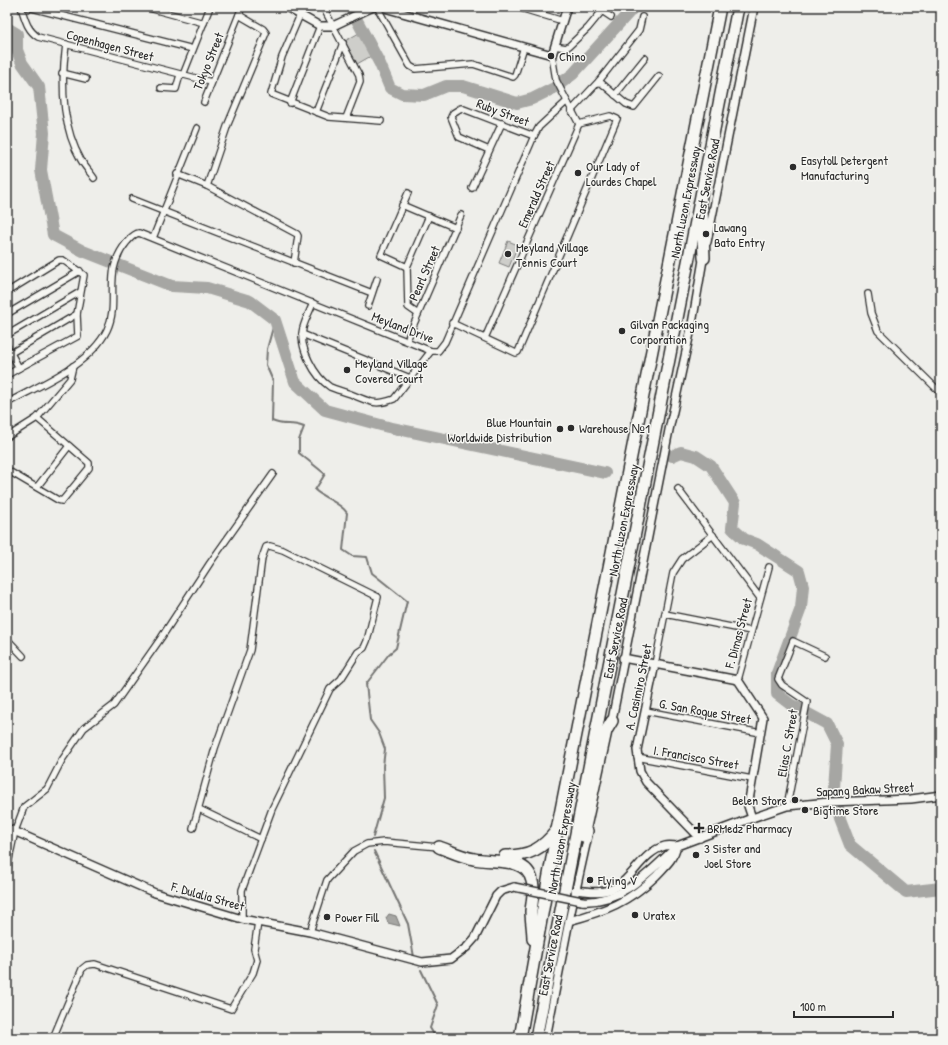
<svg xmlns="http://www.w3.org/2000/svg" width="948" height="1045" font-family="'Patrick Hand',sans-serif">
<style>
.green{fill:#cececa;stroke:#7c7c7a}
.water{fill:#a6a6a3;stroke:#757573}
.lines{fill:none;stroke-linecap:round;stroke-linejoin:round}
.stream{stroke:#757573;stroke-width:2}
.river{stroke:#a6a6a3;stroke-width:12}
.minor-casing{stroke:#2b2b2b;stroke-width:8}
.tertiary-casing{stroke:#2b2b2b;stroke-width:10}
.motorway-casing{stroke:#2b2b2b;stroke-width:14}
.minor{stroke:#f6f6f2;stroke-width:5.5}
.tertiary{stroke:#f6f6f2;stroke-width:7}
.motorway{stroke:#f6f6f2;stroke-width:11}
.tertiary-bridge-casing{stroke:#2b2b2b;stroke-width:10;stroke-linecap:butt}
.tertiary-bridge{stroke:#f6f6f2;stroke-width:7}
.poi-dot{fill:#2b2b2b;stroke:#f6f6f2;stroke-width:1.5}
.labels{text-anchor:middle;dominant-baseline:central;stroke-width:3;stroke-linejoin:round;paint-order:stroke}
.street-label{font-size:13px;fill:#2b2b2b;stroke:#f6f6f2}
.poi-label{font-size:13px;fill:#2b2b2b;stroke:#f6f6f2;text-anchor:start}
</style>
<rect width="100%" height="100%" fill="#eeeeea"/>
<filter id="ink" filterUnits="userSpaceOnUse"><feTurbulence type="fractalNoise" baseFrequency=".025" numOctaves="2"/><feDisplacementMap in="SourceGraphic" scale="8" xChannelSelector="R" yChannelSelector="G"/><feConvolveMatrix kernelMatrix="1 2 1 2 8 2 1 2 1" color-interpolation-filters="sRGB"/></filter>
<g filter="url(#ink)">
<g class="green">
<polygon points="359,33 371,56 357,64 345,41"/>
<polygon points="508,241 518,245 509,267 499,263"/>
</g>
<polygon class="water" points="389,914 396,916 400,926 388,923 386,918"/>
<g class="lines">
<g class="stream">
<path d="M275,320l-8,29 -1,16 7,16 -1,40c13,6 18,0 32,6l-5,13v13l26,21 -10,16c10,9 26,13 32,23l-4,37 9,6 15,1 5,16 35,28 -11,47 -7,6 -23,30 4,36 9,13 6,16 -2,17 1,32 -11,39"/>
<polyline points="374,851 408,924 414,957"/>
<polyline points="421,970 438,1005 430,1028 436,1038"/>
</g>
<g class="river">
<polyline points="350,7 380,64 390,88 402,94 424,95 446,86 463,86 517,103 532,99 556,87 573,74 634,7"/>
<polyline points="7,28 17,34 17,50 22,63 39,87 44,133 41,170 53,235 83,251 172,286 207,288 250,301 275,320 295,382 325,410 388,427 605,473"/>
<polyline points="672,456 681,452 696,456 711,466 735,503 732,528 744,539 757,544 799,571 803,586 801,608 777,673 777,694 790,704 827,724 837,744 834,788 840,819 850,845 906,892 941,888"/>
</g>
<defs>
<g id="minor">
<path d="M21,7c4,12 6,23 17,30l173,45"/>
<polyline points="28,7 193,49"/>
<polyline points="145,7 204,23"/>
<polyline points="323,7 359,75 360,82 346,118"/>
<polyline points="377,7 410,66 415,69 473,64 513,77 515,75 524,47"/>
<polyline points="517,7 563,21"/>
<polyline points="300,15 282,57 271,94 329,117 381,121"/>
<path d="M66,44c-5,38 -4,83 15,116 4,7 9,12 13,18"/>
<polyline points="555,46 566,48 569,46 588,28 602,11 611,17"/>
<polyline points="552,55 556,80 579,124"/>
<polyline points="62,73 86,79"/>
<polyline points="183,75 210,7"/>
<polyline points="599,81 626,104 634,107 659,76"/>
<polyline points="161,88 176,89 180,75"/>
<polyline points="615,95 645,58"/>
<polyline points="204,102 242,7"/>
<polyline points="290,103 320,26"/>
<polyline points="571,111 599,81 639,30 642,17"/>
<polyline points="316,112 343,43"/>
<polyline points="489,150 459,137 451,117 453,113 461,108 534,136"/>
<polyline points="177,174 207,186 297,234 298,236 294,263"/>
<polyline points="207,186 228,124 266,33 263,29 239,15"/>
<polyline points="472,188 502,123"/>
<polyline points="132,199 372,293"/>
<polyline points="402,205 456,228"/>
<polyline points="153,238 197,128"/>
<polyline points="407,267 381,255 408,193"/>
<polyline points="7,292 59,260 63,260 84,275 77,314 78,336 19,368"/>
<polyline points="868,294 871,313 878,331 941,393"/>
<path d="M313,303c-3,8 -8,17 -10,25 -5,19 12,49 27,59 7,3 16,5 23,8 18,7 22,11 41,4l37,-48"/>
<polyline points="368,306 377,279"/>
<polyline points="7,314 80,271"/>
<polyline points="418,314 408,307 407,267 429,216"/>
<polyline points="452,323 516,353 518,352 617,119 610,116 579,124"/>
<polyline points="302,334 410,378"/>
<polyline points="7,335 80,292"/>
<polyline points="485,338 579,124"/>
<polyline points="407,340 461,215"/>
<polyline points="7,346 19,368 7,375"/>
<polyline points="11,353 77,314"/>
<path d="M7,403c33,-18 83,-38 100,-73 14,-30 -6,-57 20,-88 4,-4 6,-8 12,-9l292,118h7l7,-9 89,-206 5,-9 27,-25"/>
<polyline points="7,437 37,418 70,379 73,366"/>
<polyline points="7,470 58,500 62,501 89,468 89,463 37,418"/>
<polyline points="37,487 69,446"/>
<polyline points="678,489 760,598"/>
<polyline points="665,614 751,631"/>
<polyline points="7,639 23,656"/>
<polyline points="655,664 673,573 682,559 713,535"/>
<polyline points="738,680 769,567"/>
<polyline points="646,711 761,733"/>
<polyline points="637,757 752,779"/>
<polyline points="787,806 807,702 782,685 778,679 793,641 825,656"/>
<polyline points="199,809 261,839"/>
<polyline points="193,828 215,748 250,650 262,558 266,547 270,546 283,550 378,597 367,641 364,648 358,652 341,679 330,689 272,809 242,890 242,919"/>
<polyline points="7,869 15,831 24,807 47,789 62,760 84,728 114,705 161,638 210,563 273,474"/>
<polyline points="310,932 327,880 354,851 367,844 384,842 439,847"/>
<polyline points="53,1038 82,969 87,965 95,964 231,1009 253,973 257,960 254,949 258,922"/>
</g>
<g id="tertiary">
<polyline points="286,7 320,26 333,26 373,7"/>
<polyline points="381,7 552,55 567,7"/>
<polyline points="707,242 754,7"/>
<polyline points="623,658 738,680 763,718 748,806 752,818"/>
<polyline points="655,664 637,750 640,771 646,782 700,838"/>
<polyline points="611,725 669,430 692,324 704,254"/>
<polyline points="7,828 155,893 242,919 310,932 422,962 451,959 467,947 475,938 496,896 501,891 514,887"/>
<path d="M575,890c15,2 30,4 43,-4 16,-11 27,-35 47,-40 4,-1 9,0 12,0l75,-28 35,-12 42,-4 82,-3 30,-4"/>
<path d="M582,901c40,3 68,-30 95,-55"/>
<path d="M569,921c36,-10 60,-19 87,-45 10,-11 17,-16 21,-30"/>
<polyline points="546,1038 569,921 589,831"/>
</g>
<g id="motorway">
<polyline points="702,209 704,258"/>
<polyline points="583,836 606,731 612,721"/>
<path d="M439,847c11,4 23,10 35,12 19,4 53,-3 58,22 3,10 0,20 -1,30 0,9 2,19 2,28"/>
<path d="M505,856c25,0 37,-7 52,-26"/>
<polyline points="520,1038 557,830 720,7"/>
<polyline points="536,1038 738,7"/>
</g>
</defs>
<use href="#minor" class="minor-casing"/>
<use href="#tertiary" class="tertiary-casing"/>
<use href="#motorway" class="motorway-casing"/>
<use href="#minor" class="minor"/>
<use href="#tertiary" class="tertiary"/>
<use href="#motorway" class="motorway"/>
<defs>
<polyline id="tertiary-bridge" points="514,887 582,901"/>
</defs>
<use href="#tertiary-bridge" class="tertiary-bridge-casing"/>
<use href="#tertiary-bridge" class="tertiary-bridge"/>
</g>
</g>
<g class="poi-dot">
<circle cx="551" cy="56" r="4"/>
<circle cx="793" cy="167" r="4"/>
<circle cx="578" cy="173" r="4"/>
<circle cx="706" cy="234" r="4"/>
<circle cx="508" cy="254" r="4"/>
<circle cx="622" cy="331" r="4"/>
<circle cx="347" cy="370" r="4"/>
<circle cx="571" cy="428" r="4"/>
<circle cx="560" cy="429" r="4"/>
<circle cx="795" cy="800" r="4"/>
<circle cx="805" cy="810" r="4"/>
<path d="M697 822h4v4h4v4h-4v4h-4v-4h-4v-4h4z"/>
<circle cx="696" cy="855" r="4"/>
<circle cx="590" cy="880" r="4"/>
<circle cx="635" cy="915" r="4"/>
<circle cx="327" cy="917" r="4"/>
</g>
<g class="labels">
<g class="street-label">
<text transform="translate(110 45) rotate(15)">Copenhagen Street</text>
<text transform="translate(208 61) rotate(-68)">Tokyo Street</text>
<text transform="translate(503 112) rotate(21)">Ruby Street</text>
<text transform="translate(707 179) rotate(-79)">East Service Road</text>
<text transform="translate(536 194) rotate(-66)">Emerald Street</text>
<text transform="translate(685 202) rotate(-79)">North Luzon Expressway</text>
<text transform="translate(424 273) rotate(-66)">Pearl Street</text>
<text transform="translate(403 327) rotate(21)">Meyland Drive</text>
<text transform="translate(623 520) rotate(-79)">North Luzon Expressway</text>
<text transform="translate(738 633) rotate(-75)">F. Dimas Street</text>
<text transform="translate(615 638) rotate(-79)">East Service Road</text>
<text transform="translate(638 687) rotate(-78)">A. Casimiro Street</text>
<text transform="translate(705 711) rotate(10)">G. San Roque Street</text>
<text transform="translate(787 743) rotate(-80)">Elias C. Street</text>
<text transform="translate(696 757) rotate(10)">I. Francisco Street</text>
<text transform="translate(865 789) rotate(-3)">Sapang Bakaw Street</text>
<text transform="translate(561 838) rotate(-80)">North Luzon Expressway</text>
<text transform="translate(208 896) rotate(16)">F. Dulalia Street</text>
<text transform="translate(550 955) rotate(-79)">East Service Road</text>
</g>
<g class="poi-label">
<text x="559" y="56">Chino</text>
<text x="801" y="160">Easytoll Detergent<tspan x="801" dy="15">Manufacturing</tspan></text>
<text x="586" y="166">Our Lady of<tspan x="586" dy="15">Lourdes Chapel</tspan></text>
<text x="714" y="227">Lawang<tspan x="714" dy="15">Bato Entry</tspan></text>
<text x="516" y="247">Meyland Village<tspan x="516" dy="15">Tennis Court</tspan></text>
<text x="630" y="324">Gilvan Packaging<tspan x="630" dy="15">Corporation</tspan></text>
<text x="355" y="363">Meyland Village<tspan x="355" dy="15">Covered Court</tspan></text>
<text x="552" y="422" text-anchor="end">Blue Mountain<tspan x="552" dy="15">Worldwide Distribution</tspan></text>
<text x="579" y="428">Warehouse №1</text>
<text x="787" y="800" text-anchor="end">Belen Store</text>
<text x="813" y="810">Bigtime Store</text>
<text x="707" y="828">BRMedz Pharmacy</text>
<text x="704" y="848">3 Sister and<tspan x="704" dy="15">Joel Store</tspan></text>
<text x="598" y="880">Flying V</text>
<text x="643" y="915">Uratex</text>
<text x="335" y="917">Power Fill</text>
</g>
</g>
<rect width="948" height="1045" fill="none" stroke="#f6f6f2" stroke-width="24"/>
<rect x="12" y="12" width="924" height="1021" fill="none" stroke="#2b2b2b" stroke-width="1.5" filter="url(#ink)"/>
<path d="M794 1011v6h99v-6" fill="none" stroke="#2b2b2b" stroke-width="2"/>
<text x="800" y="1011" font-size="12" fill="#2b2b2b" stroke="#f6f6f2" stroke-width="3" paint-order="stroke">100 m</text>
</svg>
